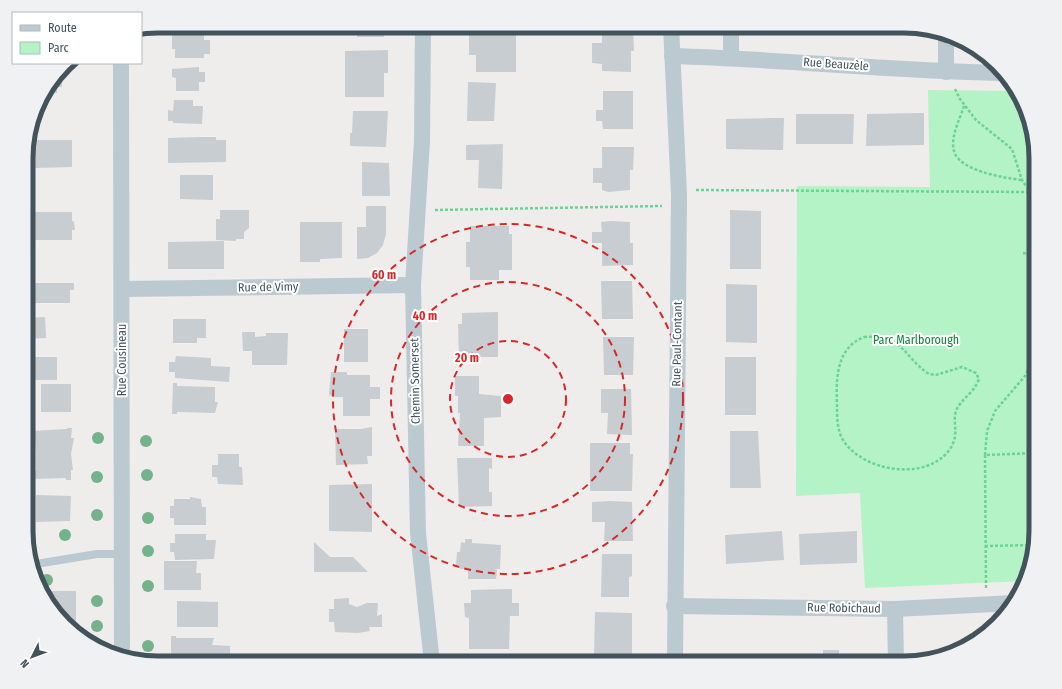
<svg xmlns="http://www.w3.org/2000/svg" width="1062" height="689" font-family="'Fira Sans Condensed',sans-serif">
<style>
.green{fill:#b4f3c5}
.building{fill:#c8cdd2}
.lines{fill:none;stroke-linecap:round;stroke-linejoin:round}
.path{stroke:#69d493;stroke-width:2.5;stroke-dasharray:3 2;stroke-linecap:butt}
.lane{stroke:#bbc9d1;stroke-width:8}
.street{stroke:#bbc9d1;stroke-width:16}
.tree{fill:#73b28a}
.ring{fill:none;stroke:#d62828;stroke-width:2;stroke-dasharray:7 5}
.labels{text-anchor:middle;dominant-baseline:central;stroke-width:4;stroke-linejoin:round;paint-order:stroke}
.street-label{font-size:12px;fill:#43535b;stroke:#fff}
.park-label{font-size:12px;fill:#0d833a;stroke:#fff}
.rim{fill:none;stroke:#43535b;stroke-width:5}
.centre{fill:#d62828;stroke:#fff;stroke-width:2}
.ring-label{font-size:12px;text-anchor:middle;font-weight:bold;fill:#d62828;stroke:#fff;stroke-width:4;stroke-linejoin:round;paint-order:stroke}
</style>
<rect width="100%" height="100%" fill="#efecec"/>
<polygon class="green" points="928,90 1017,91 1036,149 1036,540 1022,581 865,588 860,493 796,496 797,186 930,187"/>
<g class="building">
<rect x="357" y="26" width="27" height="11"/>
<polygon points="469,26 516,26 516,72 476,72 476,55 469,55"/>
<polygon points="602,28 633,28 634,51 631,51 631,72 602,71 602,64 592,63 592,43 602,43"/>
<polygon points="172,32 204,32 204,40 210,40 210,54 204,54 204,58 175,58 175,49 172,49"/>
<polygon points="388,50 388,73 384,73 384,97 345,97 345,51"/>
<polygon points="199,67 199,72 205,72 205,82 199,82 199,91 176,91 176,78 172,77 172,69"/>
<polygon points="57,77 62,77 62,87 57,87 57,93 44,93"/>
<polygon points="468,82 496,83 494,121 467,121"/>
<polygon points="603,91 633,91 633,129 603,129 602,121 596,121 596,110 603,110"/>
<polygon points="174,100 193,100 193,106 203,106 202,124 173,123 173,121 168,121 168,110 173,111"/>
<polygon points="353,111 388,111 386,147 350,146 350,133 352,133"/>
<polygon points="924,113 924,145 866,146 867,114"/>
<polygon points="796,114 854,114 853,144 796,144"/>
<polygon points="774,118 784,118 783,150 726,149 726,119"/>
<polygon points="201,137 216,137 216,140 226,140 226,162 168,163 168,138"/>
<polygon points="34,140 72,140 72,167 34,168"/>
<polygon points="503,144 502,189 478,188 479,160 466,160 466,145"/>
<polygon points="602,147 634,147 633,170 630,170 630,190 608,192 602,190 602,183 593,183 593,168 602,168"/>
<polygon points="362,162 389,163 390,196 362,196"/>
<polygon points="180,175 213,175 213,200 180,199"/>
<polygon points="366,206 386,206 386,234 383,245 377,253 368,258 357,259 357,227 366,227"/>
<polygon points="220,210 249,210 249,228 244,232 244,239 236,239 236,241 216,240 216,219 220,219"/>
<polygon points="730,210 761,211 761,269 730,269"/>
<polygon points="35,212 72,212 72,221 74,222 75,230 72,230 72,240 31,240 31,230 35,230"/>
<polygon points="611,221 630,222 630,243 633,243 633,265 602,266 602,243 592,243 592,232 602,232 601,222"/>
<polygon points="300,222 342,222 342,258 320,259 320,262 300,262"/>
<polygon points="470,226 509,226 509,234 512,234 512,270 499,270 499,280 470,280 470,267 466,267 466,242 470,242"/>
<polygon points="224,241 224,269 168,269 168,242"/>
<polygon points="601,281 632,281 633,319 602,319"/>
<polygon points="27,283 74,283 74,290 70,290 70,303 27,303"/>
<polygon points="726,284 757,285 757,343 726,342"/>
<polygon points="498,312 498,357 465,357 466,359 459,359 458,324 462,324 462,313"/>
<polygon points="45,317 46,338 27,339 27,318"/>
<polygon points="173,319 206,319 206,338 197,338 197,343 173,343"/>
<rect x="344" y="329" width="24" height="33"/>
<polygon points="242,332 255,332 255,337 266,336 266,333 288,333 287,365 252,365 252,351 243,351"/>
<polygon points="603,337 634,337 633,375 604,375"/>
<polygon points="176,356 211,358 211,366 230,367 229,382 175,378 175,372 169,372 169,362 175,362"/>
<rect x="27" y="357" width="30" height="23"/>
<rect x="725" y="357" width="31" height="58"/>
<polygon points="331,372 347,372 347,375 370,375 370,387 380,387 380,399 370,399 370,416 343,416 343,397 332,397 329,394"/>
<polygon points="455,376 479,376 479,394 501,396 501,417 484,418 484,446 458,446 460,413 458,413 458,396 455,396"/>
<polygon points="173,383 177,383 177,386 215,387 215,402 218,402 215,413 177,412 177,414 172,414"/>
<rect x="41" y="384" width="30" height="28"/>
<polygon points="601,389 631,389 632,435 607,434 608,413 601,413"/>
<polygon points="372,427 372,456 367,456 368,464 336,465 335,429 361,429"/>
<polygon points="67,428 72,428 71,438 74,438 71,454 73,470 71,470 71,480 66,480 66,478 32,479 33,471 36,471 36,454 35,438 31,438 31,431 67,429"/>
<polygon points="730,431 758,431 761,488 730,488"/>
<polygon points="590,443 630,443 630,454 633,454 632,491 590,491"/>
<polygon points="218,454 239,454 239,467 242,467 243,485 218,484 217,477 212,477 212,465 218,465"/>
<polygon points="457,458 492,458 492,469 489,468 489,492 492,492 492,506 459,507"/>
<polygon points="372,484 372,532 329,531 329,485"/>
<polygon points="36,495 71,496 70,521 36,522"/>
<polygon points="190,497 201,499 202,507 206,507 206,525 174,525 174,518 170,518 170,506 174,506 174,499 190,499"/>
<polygon points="610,501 632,502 633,541 604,541 605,522 592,522 592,502"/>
<polygon points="782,531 784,560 726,564 725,535"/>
<polygon points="857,531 857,563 800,565 799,534"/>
<polygon points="175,534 206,534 206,540 216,540 214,559 175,560 174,552 170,552 170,543 175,543"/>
<polygon points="465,539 472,539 472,543 501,545 500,569 494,569 497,570 496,579 468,579 468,569 460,569 460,566 456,566 457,552 460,552 461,542 465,543"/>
<polygon points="314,542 330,557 353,557 368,572 314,572"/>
<polygon points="602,554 632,554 632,576 629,577 629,597 601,597"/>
<polygon points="164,561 197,561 196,573 201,573 201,590 164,590"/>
<polygon points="512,589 512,603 519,603 519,616 510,616 509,649 469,649 469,618 465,617 464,603 471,603 471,590"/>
<polygon points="42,591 76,591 76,621 66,621 44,597"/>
<polygon points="349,598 349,604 357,607 367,603 378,603 377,616 382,614 382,627 369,627 370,631 358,633 335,632 334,622 329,622 329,609 334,609 334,599"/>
<polygon points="177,601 218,602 218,627 177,627"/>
<polygon points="595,612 632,613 632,654 594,654"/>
<polygon points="171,636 176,636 176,638 214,638 212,645 230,646 230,657 212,657 212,663 171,663"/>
<polygon points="823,650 839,650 839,656 852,656 852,663 794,663 794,659 801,659 802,656 823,656"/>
<polygon points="748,655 760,655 759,659 783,660 783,663 725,663 725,660 748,660"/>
<polygon points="502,657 502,663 469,663 468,659"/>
</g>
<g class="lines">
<g class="path">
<polyline points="955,89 960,99 976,120 1012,149 1022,180 1034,198 1036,217"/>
<path d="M964,106c-4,13 -14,31 -10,45 5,20 51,27 68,29"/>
<polyline points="696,190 1029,192"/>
<polyline points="435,210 662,206"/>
<polyline points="1023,253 1036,255"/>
<path d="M864,337c40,-3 39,20 65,37l7,1 26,-8 14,6 3,6c-5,14 -19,21 -23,32 -4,12 4,23 -6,38 -23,33 -87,23 -107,-9 -6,-10 -6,-23 -6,-35 -1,-26 -1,-57 27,-68z"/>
<polyline points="985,455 987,431 995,411 1025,376 1034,357 1036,259"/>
<polyline points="985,546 1034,545"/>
<polyline points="986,588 985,455 1036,453"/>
</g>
<polyline class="lane" points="42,563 97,554 122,554"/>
<g class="street">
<polyline points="423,26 422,141 413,285 418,533 432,663"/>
<polyline points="671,26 679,194 675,663"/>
<polyline points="731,26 731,58"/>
<path d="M672,56c109,3 219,15 328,17"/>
<polyline points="121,63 122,657"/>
<polyline points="946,72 946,33"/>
<polyline points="122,289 413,285"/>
<polyline points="674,606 895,609 1014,603"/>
<polyline points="895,609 896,663"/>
</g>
</g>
<g class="tree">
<circle cx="98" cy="438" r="6"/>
<circle cx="146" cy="441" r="6"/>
<circle cx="147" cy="475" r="6"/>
<circle cx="97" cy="477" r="6"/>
<circle cx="97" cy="515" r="6"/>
<circle cx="148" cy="518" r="6"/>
<circle cx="65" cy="535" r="6"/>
<circle cx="148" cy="551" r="6"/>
<circle cx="47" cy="580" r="6"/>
<circle cx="148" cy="586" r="6"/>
<circle cx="97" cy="601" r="6"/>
<circle cx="97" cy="626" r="6"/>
<circle cx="148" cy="646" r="6"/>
</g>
<g class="ring">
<circle cx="508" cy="399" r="58"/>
<circle cx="508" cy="399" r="117"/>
<circle cx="508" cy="399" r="175"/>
</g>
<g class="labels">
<g class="street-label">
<text transform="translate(836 64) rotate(4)">Rue Beauzèle</text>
<text transform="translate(268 287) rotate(-1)">Rue de Vimy</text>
<text transform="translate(677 344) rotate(-89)">Rue Paul-Contant</text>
<text transform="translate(122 360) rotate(-90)">Rue Cousineau</text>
<text transform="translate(415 381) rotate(-91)">Chemin Somerset</text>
<text transform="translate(844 608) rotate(1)">Rue Robichaud</text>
</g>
<g class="park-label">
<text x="916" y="340">Parc Marlborough</text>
</g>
</g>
<path d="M0 0H1062V689H0ZM158 33H904A125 125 0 0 1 1029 158V531A125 125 0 0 1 904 656H158A125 125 0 0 1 33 531V158A125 125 0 0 1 158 33Z" fill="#f0f1f2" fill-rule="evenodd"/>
<path class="rim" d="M158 33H904A125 125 0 0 1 1029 158V531A125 125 0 0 1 904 656H158A125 125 0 0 1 33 531V158A125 125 0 0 1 158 33Z"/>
<circle cx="508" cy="399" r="6" class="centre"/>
<g class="ring-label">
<text x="384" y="279">60 m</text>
<text x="425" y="320">40 m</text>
<text x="467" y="362">20 m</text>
</g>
<rect x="12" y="12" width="130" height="52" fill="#ffffff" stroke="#b4babd"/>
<rect x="20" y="25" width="20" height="6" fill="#bbc9d1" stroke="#b4babd"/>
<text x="48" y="32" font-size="12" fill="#43535b">Route</text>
<rect x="20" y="42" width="20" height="12" fill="#b4f3c5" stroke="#b4babd"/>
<text x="48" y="52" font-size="12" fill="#43535b">Parc</text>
<g transform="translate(32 657) rotate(228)" stroke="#ffffff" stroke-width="3" paint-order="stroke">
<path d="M0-3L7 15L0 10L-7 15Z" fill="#43535b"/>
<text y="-6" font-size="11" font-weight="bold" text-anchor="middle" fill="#43535b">N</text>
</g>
</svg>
